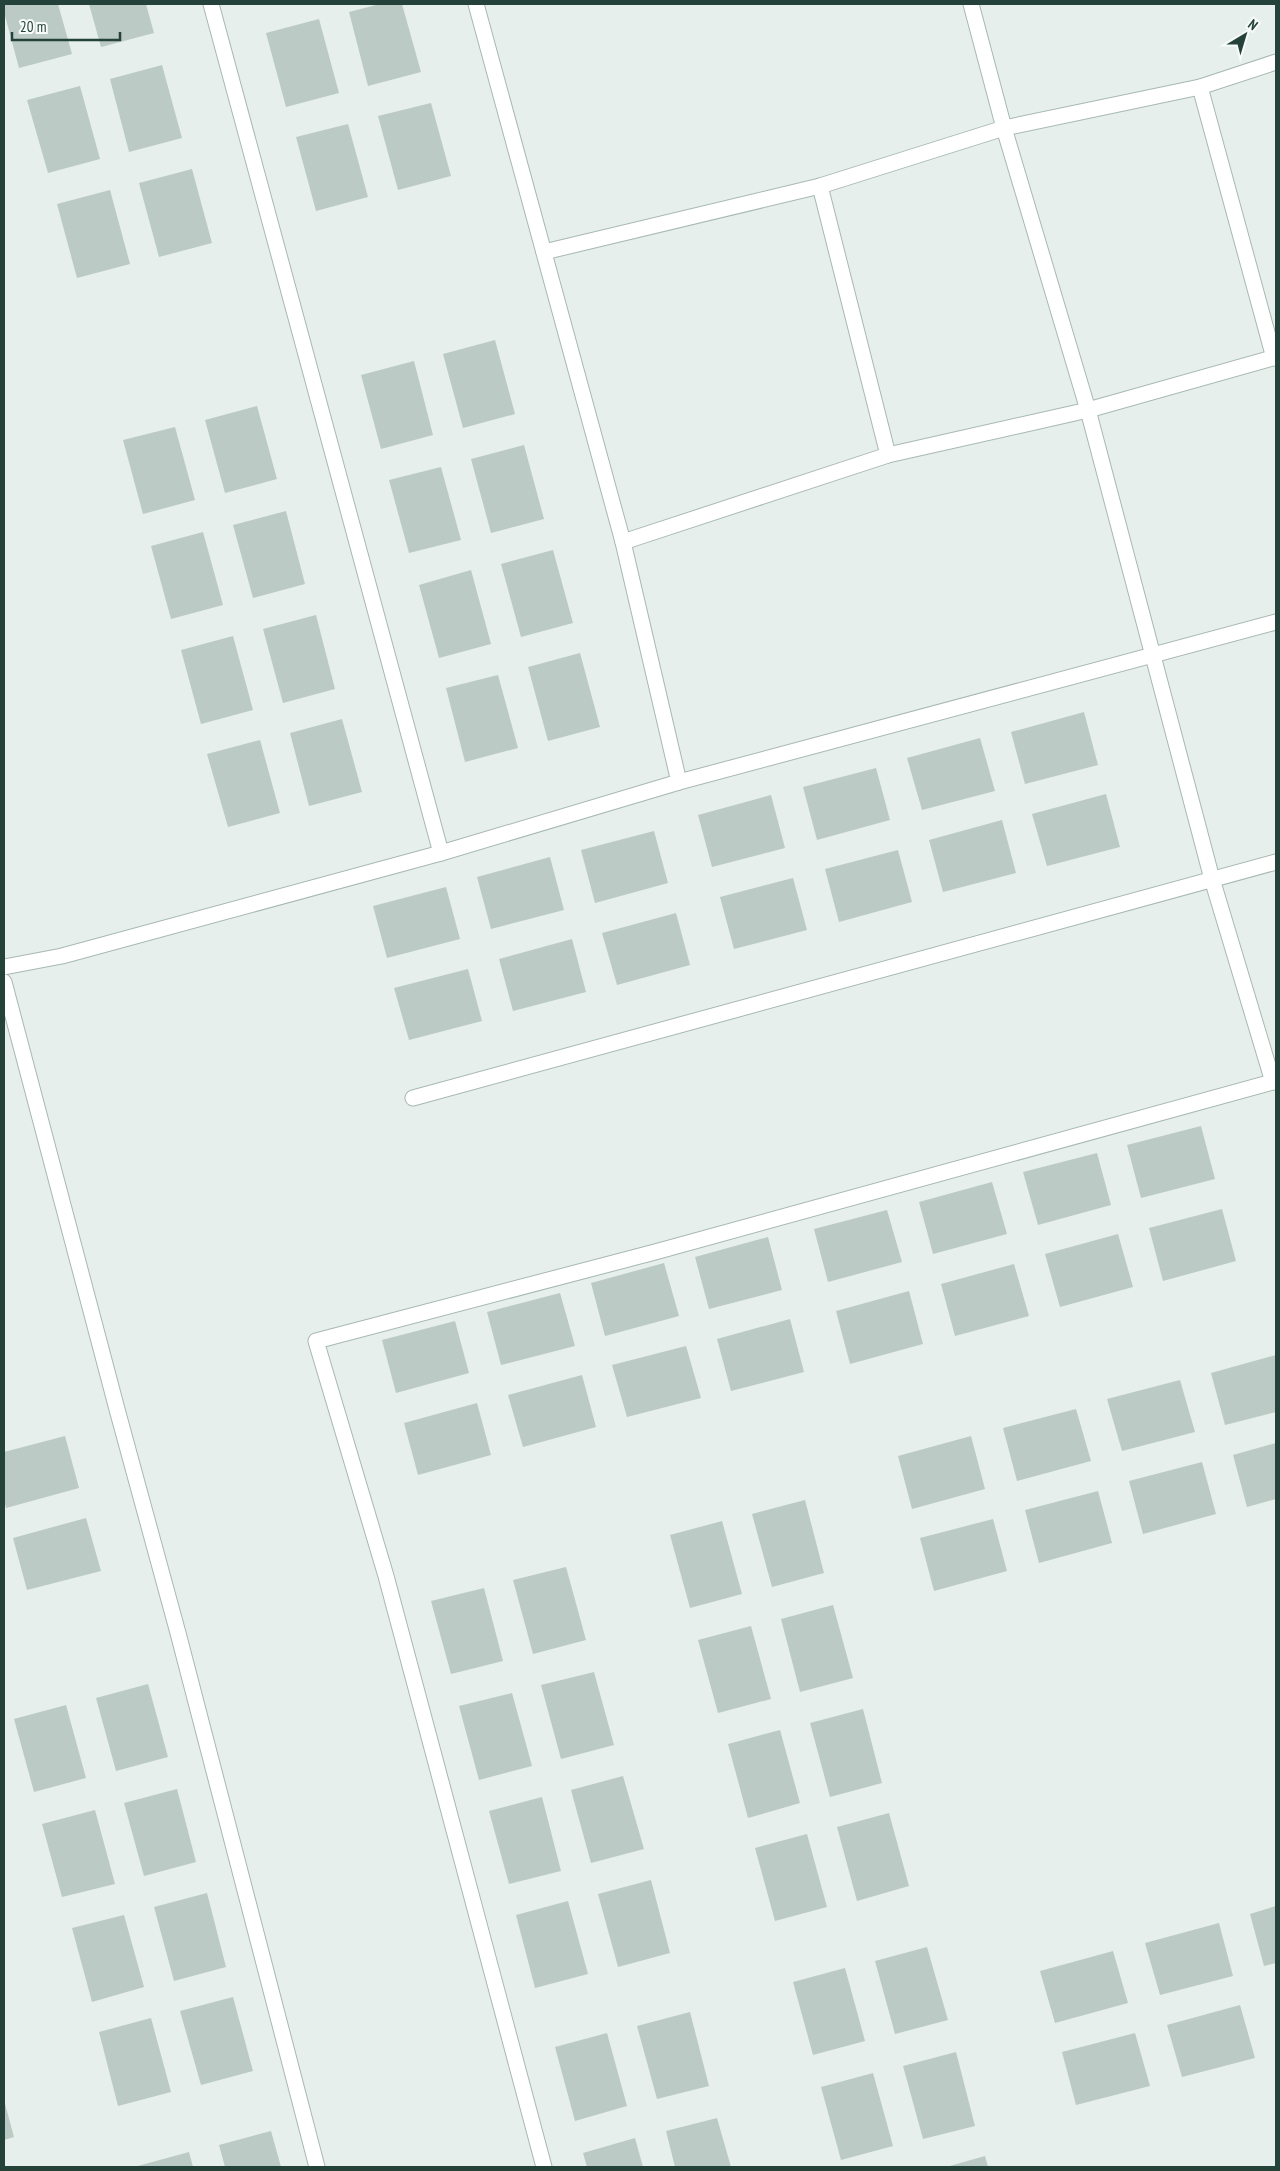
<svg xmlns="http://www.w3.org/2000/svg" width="1280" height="2171" font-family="'PT Sans Narrow',sans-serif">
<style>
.building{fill:#bbcac4}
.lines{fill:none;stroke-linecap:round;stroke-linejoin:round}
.street-casing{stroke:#a8b8b2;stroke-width:17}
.street{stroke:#fff;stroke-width:15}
</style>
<rect width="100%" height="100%" fill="#e6efeb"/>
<g class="building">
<polygon points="4,4 58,4 72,54 19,68 4,12"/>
<polygon points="89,4 146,4 154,33 101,47"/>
<polygon points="380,4 402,4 421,72 368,86 349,12"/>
<polygon points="319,19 339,93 286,107 266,33"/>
<polygon points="162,65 182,138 129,152 110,79"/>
<polygon points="80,86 100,159 48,173 27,100"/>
<polygon points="431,103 451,176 398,190 378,116"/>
<polygon points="348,124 368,197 316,211 296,137"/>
<polygon points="192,169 212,243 159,257 139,183"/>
<polygon points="110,190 130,264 77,278 57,204"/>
<polygon points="495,340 515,414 463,428 443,354"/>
<polygon points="414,361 433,435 381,449 361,375"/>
<polygon points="257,406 277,479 225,493 205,420"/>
<polygon points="175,427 195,500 143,514 123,440"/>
<polygon points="524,445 544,519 491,533 471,459"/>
<polygon points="441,467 461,540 409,553 389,480"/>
<polygon points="286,511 305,584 253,598 233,525"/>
<polygon points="203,532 223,605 171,619 151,546"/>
<polygon points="553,550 573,623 521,637 501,564"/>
<polygon points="471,570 491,644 439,658 419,585"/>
<polygon points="316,615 335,689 283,703 263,629"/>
<polygon points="233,636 253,710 201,724 181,650"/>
<polygon points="580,653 600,727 548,741 528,667"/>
<polygon points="498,675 518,748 465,762 446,688"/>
<polygon points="1084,712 1098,765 1025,784 1011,732"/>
<polygon points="342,719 362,792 309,806 290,733"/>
<polygon points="980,738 995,791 922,810 907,758"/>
<polygon points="260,740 280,813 228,827 207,754"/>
<polygon points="876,768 890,820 817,840 803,787"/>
<polygon points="1106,794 1120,847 1047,866 1032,814"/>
<polygon points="771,795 785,848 712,867 698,815"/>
<polygon points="1002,820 1016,873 943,892 929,840"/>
<polygon points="654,831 668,883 595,903 581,850"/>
<polygon points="898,850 912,902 839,922 825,869"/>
<polygon points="550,857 564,910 491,929 477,877"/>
<polygon points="793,878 807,930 734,949 720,897"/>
<polygon points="446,887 460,939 387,958 373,906"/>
<polygon points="676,913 690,965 617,985 602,933"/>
<polygon points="572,939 586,992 513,1011 499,959"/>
<polygon points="468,969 482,1021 409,1040 394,988"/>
<polygon points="1201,1126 1215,1179 1141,1198 1127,1145"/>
<polygon points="1097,1153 1111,1205 1038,1225 1023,1172"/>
<polygon points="992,1182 1007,1234 933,1254 919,1202"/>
<polygon points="1222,1209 1236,1261 1163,1281 1149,1228"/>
<polygon points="887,1210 902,1262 828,1282 814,1229"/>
<polygon points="1118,1234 1133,1287 1060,1307 1045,1254"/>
<polygon points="768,1237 782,1290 709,1309 695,1257"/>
<polygon points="664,1263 679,1316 605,1336 591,1283"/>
<polygon points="1014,1264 1029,1316 955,1336 941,1284"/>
<polygon points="909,1291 923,1344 850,1364 836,1311"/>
<polygon points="560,1293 575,1346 501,1365 487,1312"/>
<polygon points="790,1319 804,1372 731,1391 717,1339"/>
<polygon points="455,1321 469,1373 396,1393 382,1340"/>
<polygon points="686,1346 701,1398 627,1417 612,1365"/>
<polygon points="1276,1355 1276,1412 1225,1425 1211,1373"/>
<polygon points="582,1375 596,1427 523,1447 508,1395"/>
<polygon points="1180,1380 1195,1432 1122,1451 1107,1399"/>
<polygon points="477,1403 491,1455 418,1475 404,1423"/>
<polygon points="1076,1409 1091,1461 1017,1481 1003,1428"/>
<polygon points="65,1436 79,1488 6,1508 4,1500 4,1452"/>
<polygon points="971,1436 985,1489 912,1509 898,1456"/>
<polygon points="1276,1443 1276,1499 1247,1507 1233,1455"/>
<polygon points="1202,1462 1216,1514 1143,1534 1129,1481"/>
<polygon points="1098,1491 1112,1543 1039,1563 1025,1510"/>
<polygon points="805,1500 824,1573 772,1587 752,1514"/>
<polygon points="86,1518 101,1571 27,1590 13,1538"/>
<polygon points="993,1519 1007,1571 934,1591 920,1538"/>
<polygon points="722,1521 742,1594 690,1608 670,1535"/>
<polygon points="566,1567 586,1640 533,1654 513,1580"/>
<polygon points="484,1588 503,1661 451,1674 431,1601"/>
<polygon points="833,1605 853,1678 800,1692 781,1619"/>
<polygon points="751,1626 771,1699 718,1713 698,1640"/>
<polygon points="594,1672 614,1745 561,1759 541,1685"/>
<polygon points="148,1684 168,1757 116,1771 96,1698"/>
<polygon points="512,1693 532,1766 479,1780 459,1706"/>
<polygon points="66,1705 86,1778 34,1792 14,1719"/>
<polygon points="863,1709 882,1783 830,1797 810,1723"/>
<polygon points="780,1730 800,1803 748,1818 728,1744"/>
<polygon points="623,1776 644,1849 591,1863 571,1790"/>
<polygon points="177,1789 196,1862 144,1876 124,1803"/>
<polygon points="542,1797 561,1871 509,1884 489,1811"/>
<polygon points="95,1810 115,1884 62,1897 42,1824"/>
<polygon points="889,1813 909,1886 857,1901 837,1827"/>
<polygon points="807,1834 827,1907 775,1921 755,1848"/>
<polygon points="651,1880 670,1953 618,1967 598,1894"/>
<polygon points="207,1893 226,1967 174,1981 154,1907"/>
<polygon points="568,1901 588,1974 535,1988 516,1915"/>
<polygon points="1276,1906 1276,1963 1264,1966 1250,1914"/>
<polygon points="124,1915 144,1987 92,2002 72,1928"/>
<polygon points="1219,1923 1233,1976 1160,1995 1145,1943"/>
<polygon points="927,1947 948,2020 895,2034 875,1961"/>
<polygon points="1113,1951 1128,2003 1055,2023 1040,1971"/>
<polygon points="845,1968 865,2041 813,2055 793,1982"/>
<polygon points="233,1997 253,2071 201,2085 180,2011"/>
<polygon points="1240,2005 1255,2058 1182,2077 1167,2025"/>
<polygon points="690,2012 709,2086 657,2099 637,2026"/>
<polygon points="151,2018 171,2092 118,2106 99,2032"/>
<polygon points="607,2033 627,2106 575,2121 555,2047"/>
<polygon points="1135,2033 1150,2086 1076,2105 1062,2052"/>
<polygon points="956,2052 975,2126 923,2139 903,2066"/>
<polygon points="873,2073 893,2146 841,2160 821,2087"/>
<polygon points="4,2100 14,2137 4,2140"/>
<polygon points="717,2118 731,2167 675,2167 666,2131"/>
<polygon points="271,2131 281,2167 225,2167 219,2145"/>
<polygon points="635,2138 643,2167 587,2167 583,2153"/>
<polygon points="189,2152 193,2167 134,2167"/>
<polygon points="985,2156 988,2167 946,2167"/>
</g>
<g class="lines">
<defs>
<g id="street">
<polyline points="211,4 441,853"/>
<polyline points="476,4 623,542 679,782"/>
<polyline points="971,4 1004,128 1088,410 1212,879 1273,1082"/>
<polyline points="1200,87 1274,358"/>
<polyline points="820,186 888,455"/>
<polyline points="544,252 820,186 1004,128 1200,87 1276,62"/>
<polyline points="623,542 888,455 1088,410 1276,357"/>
<polyline points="4,967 62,956 441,853 679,782 1276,622"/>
<polyline points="4,982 118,1413 178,1633 317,2167"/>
<polyline points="413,1098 1276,862"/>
<polyline points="544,2167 386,1576 316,1341 655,1252 1276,1081"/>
</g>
</defs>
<use href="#street" class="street-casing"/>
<use href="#street" class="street"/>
</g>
<rect width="1280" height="2171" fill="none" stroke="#24423a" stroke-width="10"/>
<g transform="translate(1245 35) rotate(38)" stroke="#f7fbf9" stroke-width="4" paint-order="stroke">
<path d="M0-4L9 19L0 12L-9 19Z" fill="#24423a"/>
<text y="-8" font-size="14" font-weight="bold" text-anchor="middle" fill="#24423a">N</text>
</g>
<path d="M12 32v8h108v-8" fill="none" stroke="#24423a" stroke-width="2.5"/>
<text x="20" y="32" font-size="15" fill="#24423a" stroke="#f7fbf9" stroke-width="4" paint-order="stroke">20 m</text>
</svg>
